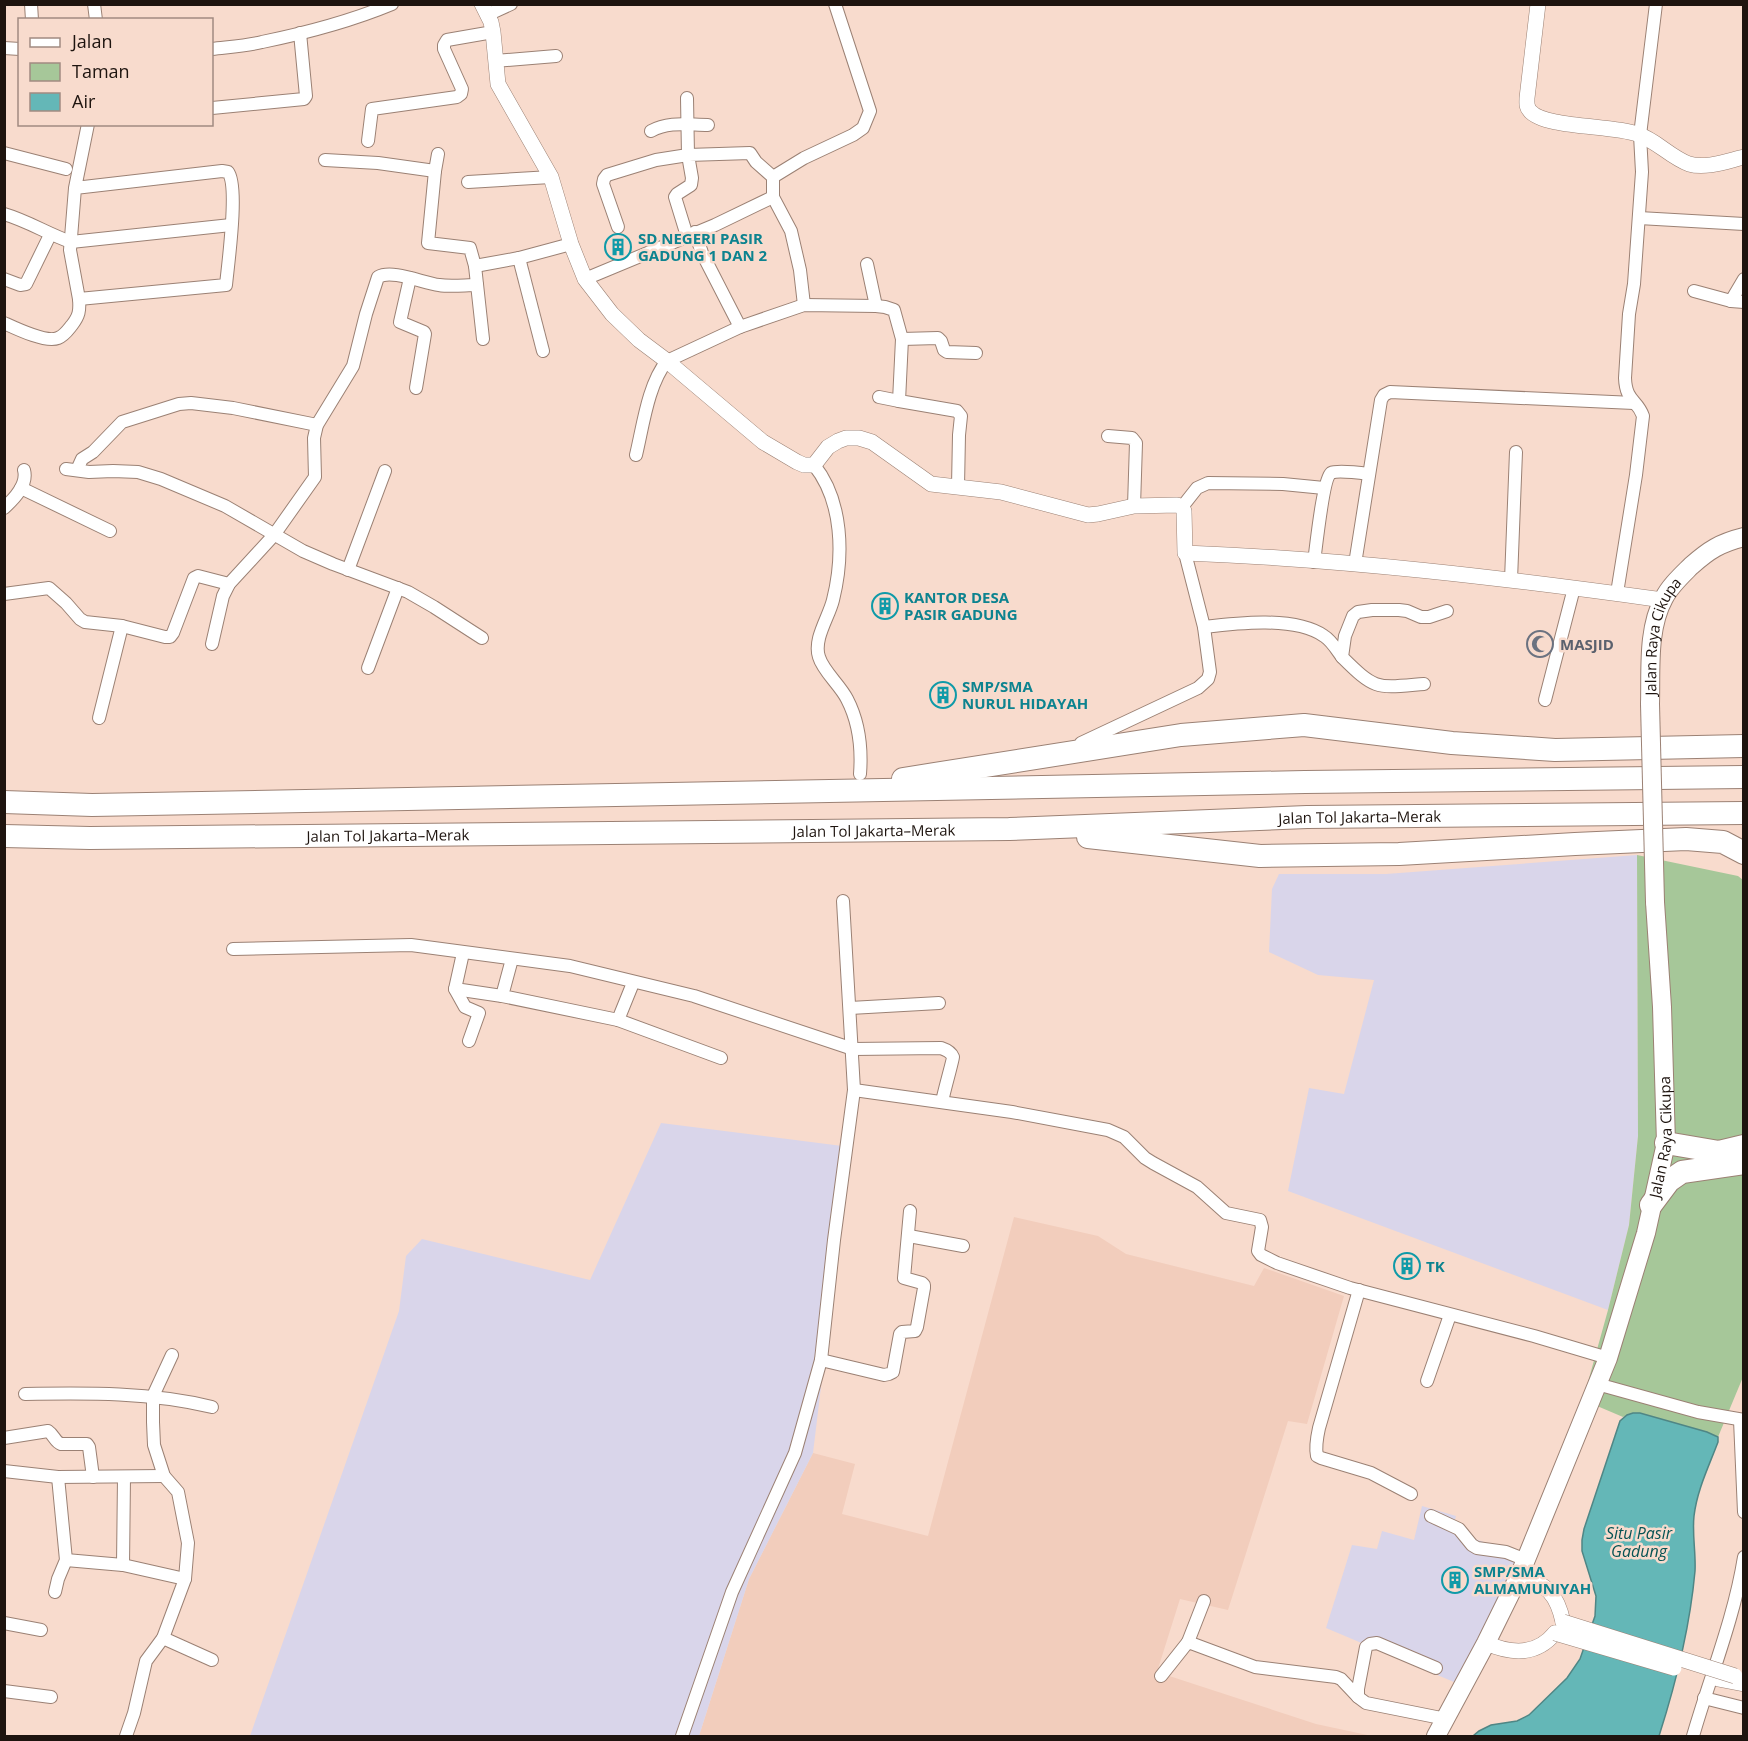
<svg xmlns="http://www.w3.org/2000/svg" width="1748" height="1741" font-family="'Open Sans',sans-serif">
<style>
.built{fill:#f2cdbc}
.industrial{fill:#d9d5ea}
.green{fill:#a6c799}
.water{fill:#64b7b7;stroke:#4f8685;stroke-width:1.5}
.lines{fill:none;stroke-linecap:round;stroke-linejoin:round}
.minor-casing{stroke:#9b8174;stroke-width:14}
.tertiary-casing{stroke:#9b8174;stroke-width:16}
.secondary-casing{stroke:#9b8174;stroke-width:20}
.motorway-casing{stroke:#9b8174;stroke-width:24}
.minor{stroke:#fff;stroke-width:12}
.tertiary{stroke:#fff;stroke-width:15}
.secondary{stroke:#fff;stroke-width:18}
.motorway{stroke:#fff;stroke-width:22}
.tertiary-bridge-casing{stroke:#9b8174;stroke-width:16;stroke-linecap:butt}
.secondary-bridge-casing{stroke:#9b8174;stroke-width:20;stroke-linecap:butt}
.tertiary-bridge{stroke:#fff;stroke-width:15}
.secondary-bridge{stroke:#fff;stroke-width:18}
.labels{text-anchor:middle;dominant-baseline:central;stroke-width:5;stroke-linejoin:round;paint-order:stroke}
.culture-label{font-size:15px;font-weight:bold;fill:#0d838f;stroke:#f8dbcd;text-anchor:start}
.street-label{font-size:15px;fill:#1e140f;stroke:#f8dbcd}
.worship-label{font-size:15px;font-weight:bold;fill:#5b616d;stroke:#f8dbcd;text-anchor:start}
.water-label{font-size:16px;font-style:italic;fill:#065354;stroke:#f8dbcd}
</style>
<rect width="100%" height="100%" fill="#f8dbcd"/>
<polygon class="built" points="1014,1217 1098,1236 1126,1254 1254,1286 1264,1268 1344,1296 1307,1424 1288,1421 1228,1610 1180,1599 1157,1672 1316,1724 1372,1736 699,1736 749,1579 813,1453 855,1464 842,1514 928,1536"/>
<g class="industrial">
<polygon points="1637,855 1638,1136 1629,1225 1608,1310 1288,1191 1309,1088 1344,1094 1374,980 1318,975 1269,952 1272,889 1279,874 1386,874"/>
<polygon points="661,1123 850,1147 813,1453 749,1579 699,1736 250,1736 399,1311 406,1256 422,1239 590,1280"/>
<polygon points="1422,1506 1456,1516 1452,1531 1524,1556 1461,1685 1326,1628 1352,1545 1377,1549 1382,1531 1414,1540"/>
</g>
<polygon class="green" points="1637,855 1738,876 1743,880 1743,1377 1718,1437 1707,1432 1640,1413 1627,1415 1623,1417 1583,1400 1608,1310 1629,1225 1638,1136"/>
<path class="water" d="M1633,1413h7l67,19 11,5v5c-9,24 -21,48 -24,74 -2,18 2,37 1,55 -5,56 -19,112 -36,165h-186l6,-5 12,-6 26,-4 12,-6 38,-37 13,-19 15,-43 1,-20 -14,-45v-11l2,-11 36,-108 7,-6z"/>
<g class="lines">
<defs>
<g id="minor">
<polyline points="31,4 32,20"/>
<polyline points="94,4 96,20"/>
<polyline points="487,15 511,4"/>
<polyline points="4,48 20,49"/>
<path d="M212,49c16,-2 34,-3 50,-7 44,-9 89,-21 130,-38"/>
<polyline points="495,61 556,56"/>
<polyline points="212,108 304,99 306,96 300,33"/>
<path d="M651,131c18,-10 37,-6 57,-6"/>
<polyline points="368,141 372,109 457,97 461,94 462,89 444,49 444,45 447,40 493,32"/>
<polyline points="4,153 66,169"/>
<polyline points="438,154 435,171 428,243 470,248 475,266 483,339"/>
<polyline points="325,160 378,163 435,171"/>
<polyline points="468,182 551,177"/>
<path d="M75,188l147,-17 6,1c11,14 0,92 -2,113l-147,14 -9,-49 5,-62 13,-64"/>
<polyline points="773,197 791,231 800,270 804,305"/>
<path d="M4,214c24,7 44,20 67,28l160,-17"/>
<polyline points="1639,218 1744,224"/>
<polyline points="618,227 603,184 604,179 607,175 656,160 688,155 687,98"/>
<polyline points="695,232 702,253 740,327"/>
<polyline points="687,236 675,197 677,194 691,185 692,178 688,155 750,153 756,162 773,177"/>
<polyline points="519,258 543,351"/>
<polyline points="867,264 876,306"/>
<polyline points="475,266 519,258 571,244"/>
<polyline points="410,278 400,322 424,332 425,334 416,388"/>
<polyline points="4,279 20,285 26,284 50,235"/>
<polyline points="585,279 715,225 773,197 773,177 804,158 853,135 863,128 870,111 835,4"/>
<polyline points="1694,291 1731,301 1744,302"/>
<polyline points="1731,301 1744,279"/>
<path d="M4,323c13,6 42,20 54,15 6,-2 10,-8 14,-13 7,-9 8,-14 7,-26"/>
<polyline points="902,339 938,338 941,341 944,350 947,352 976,353"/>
<polyline points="879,397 899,401"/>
<polyline points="1108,436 1132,438 1136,443 1134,506"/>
<path d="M636,455c7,-29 12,-71 31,-94l73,-34 64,-22 72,1 9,1 9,3 8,29 -3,62 58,10 4,5 -2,19 -1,51"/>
<path d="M814,465c29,36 30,91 19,135 -4,17 -20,39 -14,57 4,14 21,28 28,42 12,23 15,49 13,75"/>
<polyline points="66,469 89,472 113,471 138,472 161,479 225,506 303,551 333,564 408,592 434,607 482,638"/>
<polyline points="77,470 82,459 93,452 122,422 179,404 191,403 233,408 317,425"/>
<polyline points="21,488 110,531"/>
<polyline points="1182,507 1197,488 1208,483 1283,484 1324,488"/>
<path d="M4,508c10,-9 24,-23 20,-38"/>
<path d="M1314,562c2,-14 9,-83 17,-89 6,-3 30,0 38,1"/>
<polyline points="1355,564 1381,400 1384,395 1390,392 1634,403"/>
<polyline points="348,570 385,471"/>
<polyline points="1511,580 1516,452"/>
<path d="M1617,593l19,-118 7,-59c-6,-17 -17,-14 -18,-38l4,-64 5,-30 8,-112 -2,-37 16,-131"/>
<polyline points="4,594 49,588 66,603 80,619 85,622 122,626 165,637 170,637 173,633 194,578 198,576 229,584"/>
<path d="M1204,627c33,-4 91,-11 120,9 7,4 13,14 18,21"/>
<path d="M212,644l11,-48 6,-12 45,-49 41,-58 -1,-39 3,-13 36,-59 13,-52 12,-37c14,-8 45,6 61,8 12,2 26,0 38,0"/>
<polyline points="368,668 398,588"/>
<path d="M1424,684c-47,4 -48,7 -82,-27l3,-21 8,-20 5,-4 14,-2h27l8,1 14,6h8l18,-6"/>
<polyline points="1545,700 1574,588"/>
<polyline points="99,718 122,626"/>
<polyline points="1081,743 1198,688 1208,679 1210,672 1204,627 1185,553"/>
<path d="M233,949l178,-4 159,21 124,30 159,53 88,-1c6,2 10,4 12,9 0,3 -10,38 -11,45"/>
<polyline points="463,953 455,989 502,996"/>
<polyline points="512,959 502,996 618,1020 633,983"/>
<polyline points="455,989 465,1007 479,1013 469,1041"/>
<polyline points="850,1008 939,1003"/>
<polyline points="618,1020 721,1058"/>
<polyline points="854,1090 1012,1112 1108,1130 1124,1137 1145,1158 1153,1163 1197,1187 1226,1213 1260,1220 1262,1227 1258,1251 1261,1255 1277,1263 1350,1288 1534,1336 1608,1358"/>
<polyline points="909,1236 963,1246"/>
<path d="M1359,1290l-40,138c-2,9 -4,19 -2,28l4,2 50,15 40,21"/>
<polyline points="821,1360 884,1375 889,1374 893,1372 900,1334 902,1332 915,1331 917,1327 924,1288 924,1285 922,1283 904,1278 910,1211"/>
<polyline points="1427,1381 1450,1315"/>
<polyline points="1597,1384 1698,1412 1744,1420"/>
<path d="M25,1394c63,-1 126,-2 187,13"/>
<polyline points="1740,1420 1744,1512"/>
<path d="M4,1438l44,-7c6,4 7,11 13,13h26l2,3 4,30"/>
<polyline points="4,1471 58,1477 164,1476"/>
<polyline points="1431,1516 1459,1529 1472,1545 1477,1548 1506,1552 1526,1560"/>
<polyline points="66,1560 123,1565 185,1579"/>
<polyline points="123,1565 124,1477"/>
<polyline points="55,1592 58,1579 66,1560 58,1477"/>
<polyline points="4,1623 41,1630"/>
<polyline points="163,1638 212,1660"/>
<polyline points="1188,1642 1204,1601"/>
<polyline points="1436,1668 1377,1643 1370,1644 1366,1647 1358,1689 1358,1697 1366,1703 1446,1719"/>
<polyline points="1161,1676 1188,1642 1255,1667 1336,1677 1341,1679 1358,1697"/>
<polyline points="4,1691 51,1697"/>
<polyline points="1704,1698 1744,1708"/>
<polyline points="126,1736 134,1713 146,1661 163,1638 185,1579 188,1543 178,1492 164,1476 154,1445 153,1422 153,1396 172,1355"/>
<polyline points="682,1736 732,1592 795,1453 821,1360 834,1240 854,1090 843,901"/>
<path d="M1693,1736c17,-59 41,-117 51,-179"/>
</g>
<g id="tertiary">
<path d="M482,4l9,18 2,10 5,52 53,93 20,67 14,35 27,35 27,26 28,21 96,81 34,20 7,3h10l14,-18 10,-6 8,-3h13l13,4 59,42 70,8 87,23 10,-1 36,-8 43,-1 5,2 2,4 1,42c160,6 319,25 478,47"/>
<path d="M1538,4l-11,94c0,5 -1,9 3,13 14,17 82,14 107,23 19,6 33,23 52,30 17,5 38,-3 55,-7"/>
<path d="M1520,1574c27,11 37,20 43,48"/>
<path d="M1486,1643c25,11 50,13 69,-10"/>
<polyline points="1718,1679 1744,1684"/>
</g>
<g id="secondary">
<path id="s1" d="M1650,704c1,-34 -3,-75 14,-106 6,-12 17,-22 27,-32 18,-16 29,-23 53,-29"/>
<path id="s2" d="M1436,1736l50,-93 34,-69 88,-216 38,-125 20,-90 -4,-136 -7,-105"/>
</g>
<g id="motorway">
<polyline points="903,779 1181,735 1304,725 1452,743 1555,750 1744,746"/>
<polyline points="4,802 92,805 1305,782 1744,777"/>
<path id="s3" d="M4,836l86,2 919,-9 298,-12 437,-4"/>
<polyline points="1088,837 1260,856 1399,854 1575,844 1686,839 1723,842 1744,853"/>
<polyline points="1666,1143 1719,1152 1744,1146"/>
<polyline points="1651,1205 1669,1181 1682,1172 1744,1163"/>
</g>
</defs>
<use href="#minor" class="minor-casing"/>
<use href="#tertiary" class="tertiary-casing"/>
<use href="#secondary" class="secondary-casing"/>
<use href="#motorway" class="motorway-casing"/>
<use href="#minor" class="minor"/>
<use href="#tertiary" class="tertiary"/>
<use href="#secondary" class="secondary"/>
<use href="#motorway" class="motorway"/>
<defs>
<g id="tertiary-bridge">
<polyline points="1563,1622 1735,1676"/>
<polyline points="1555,1633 1674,1668"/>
</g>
<polyline id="secondary-bridge" points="1650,704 1655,902"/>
</defs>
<use href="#tertiary-bridge" class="tertiary-bridge-casing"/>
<use href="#secondary-bridge" class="secondary-bridge-casing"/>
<use href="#tertiary-bridge" class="tertiary-bridge"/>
<use href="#secondary-bridge" class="secondary-bridge"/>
</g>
<defs>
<symbol id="building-ring" viewBox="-11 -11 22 22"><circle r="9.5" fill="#f8dbcd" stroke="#0f9aa8" stroke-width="1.5"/><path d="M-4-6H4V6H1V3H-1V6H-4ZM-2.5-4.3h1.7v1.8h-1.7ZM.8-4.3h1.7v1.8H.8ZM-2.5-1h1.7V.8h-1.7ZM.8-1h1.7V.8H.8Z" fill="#0f9aa8"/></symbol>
<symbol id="mosque-ring" viewBox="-11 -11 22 22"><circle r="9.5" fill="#f8dbcd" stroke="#6b7280" stroke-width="1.5"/><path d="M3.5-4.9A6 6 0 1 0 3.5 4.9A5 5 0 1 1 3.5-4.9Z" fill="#6b7280"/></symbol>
</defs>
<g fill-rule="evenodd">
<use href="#building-ring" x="603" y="232" width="30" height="30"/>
<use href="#building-ring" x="870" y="591" width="30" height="30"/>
<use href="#mosque-ring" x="1525" y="629" width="30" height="30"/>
<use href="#building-ring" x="928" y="680" width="30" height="30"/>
<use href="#building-ring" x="1392" y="1251" width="30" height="30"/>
<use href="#building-ring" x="1440" y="1565" width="30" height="30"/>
</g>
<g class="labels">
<g class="culture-label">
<text x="638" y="238">SD NEGERI PASIR<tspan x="638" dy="17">GADUNG 1 DAN 2</tspan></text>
<text x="904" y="597">KANTOR DESA<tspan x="904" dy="17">PASIR GADUNG</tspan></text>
<text x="962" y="686">SMP/SMA<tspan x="962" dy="17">NURUL HIDAYAH</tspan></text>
<text x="1426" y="1266">TK</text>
<text x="1474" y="1571">SMP/SMA<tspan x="1474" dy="17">ALMAMUNIYAH</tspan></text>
</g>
<g class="street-label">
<text stroke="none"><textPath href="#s1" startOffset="70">Jalan Raya Cikupa</textPath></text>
<text stroke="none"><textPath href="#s3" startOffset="1356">Jalan Tol Jakarta–Merak</textPath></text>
<text stroke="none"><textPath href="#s3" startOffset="870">Jalan Tol Jakarta–Merak</textPath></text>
<text stroke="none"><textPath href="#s3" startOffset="384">Jalan Tol Jakarta–Merak</textPath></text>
<text stroke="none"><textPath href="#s2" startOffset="644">Jalan Raya Cikupa</textPath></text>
</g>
<g class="worship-label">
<text x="1560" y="644">MASJID</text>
</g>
<g class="water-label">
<text x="1639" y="1533">Situ Pasir<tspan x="1639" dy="18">Gadung</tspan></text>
</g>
</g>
<rect width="1748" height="1741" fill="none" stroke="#1e140f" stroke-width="12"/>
<rect x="18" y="18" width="195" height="108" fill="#f8dbcd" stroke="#a18b81" stroke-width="1.5"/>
<rect x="30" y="38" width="30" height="9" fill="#ffffff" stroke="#a18b81" stroke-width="1.5"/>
<text x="72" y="48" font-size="18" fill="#1e140f">Jalan</text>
<rect x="30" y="63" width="30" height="18" fill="#a6c799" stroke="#a18b81" stroke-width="1.5"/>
<text x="72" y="78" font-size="18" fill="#1e140f">Taman</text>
<rect x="30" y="93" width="30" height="18" fill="#64b7b7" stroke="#a18b81" stroke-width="1.5"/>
<text x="72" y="108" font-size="18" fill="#1e140f">Air</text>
</svg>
